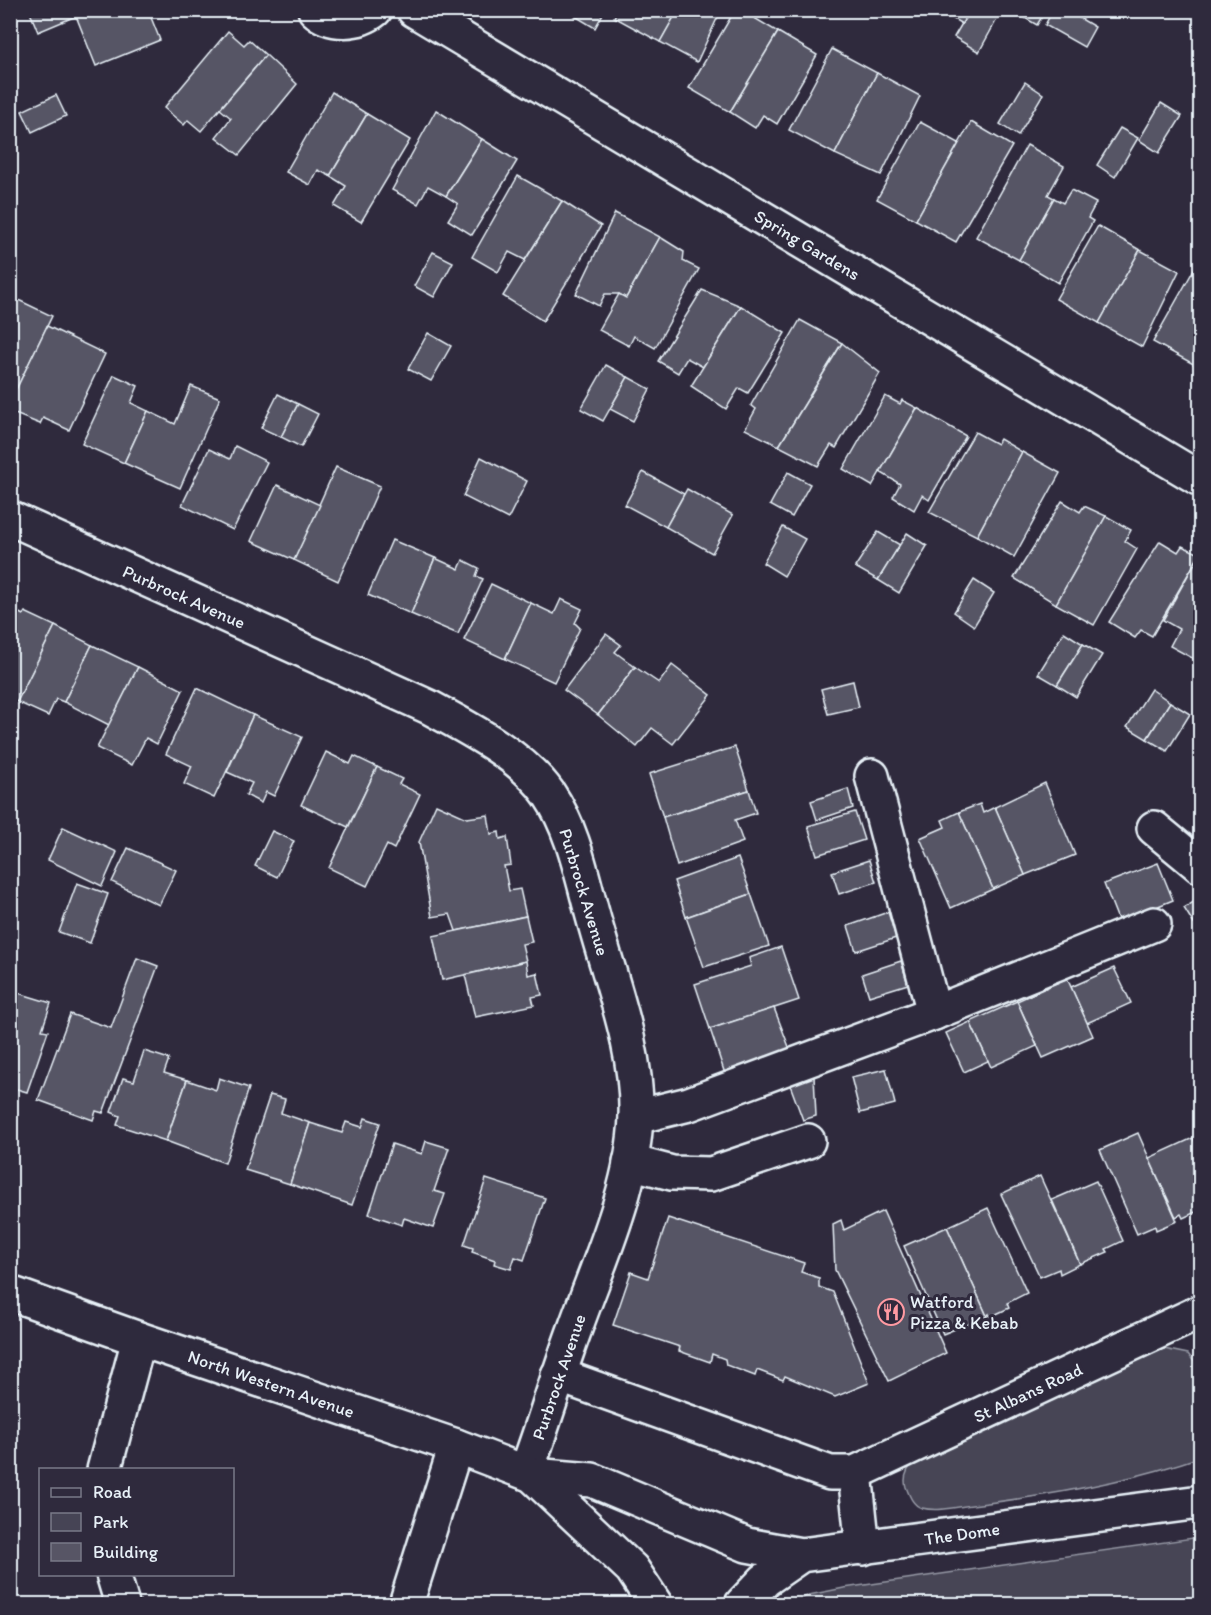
<svg xmlns="http://www.w3.org/2000/svg" width="1211" height="1615" font-family="Itim,sans-serif">
<style>
.green{fill:#464455;stroke:#979aa6;stroke-width:1.5}
.building{fill:#575565;stroke:#e8f1f8;stroke-width:1.5}
.lines{fill:none;stroke-linecap:round;stroke-linejoin:round}
.minor-casing{stroke:#e8f1f8;stroke-width:38}
.highway-casing{stroke:#e8f1f8;stroke-width:38}
.minor{stroke:#2f2a3d;stroke-width:33}
.highway{stroke:#2f2a3d;stroke-width:33}
.labels{text-anchor:middle;dominant-baseline:central;stroke-width:6;stroke-linejoin:round;paint-order:stroke}
.street-label{font-size:18px;fill:#e8f1f8;stroke:#2f2a3d}
.poi-label{font-size:18px;fill:#e8f1f8;stroke:#2f2a3d;text-anchor:start}
</style>
<rect width="100%" height="100%" fill="#2f2a3d"/>
<filter id="ink" filterUnits="userSpaceOnUse"><feTurbulence type="fractalNoise" baseFrequency=".0167" numOctaves="2"/><feDisplacementMap in="SourceGraphic" scale="12" xChannelSelector="R" yChannelSelector="G"/><feConvolveMatrix kernelMatrix="1 2 1 2 8 2 1 2 1" color-interpolation-filters="sRGB"/></filter>
<g filter="url(#ink)">
<g class="green">
<path d="M1159,1348l29,6 12,15v88c-72,25 -152,39 -228,48 -15,2 -35,7 -50,3 -9,-2 -13,-13 -16,-21 -3,-10 1,-18 8,-25z"/>
<polygon points="1200,1537 1200,1604 791,1604 809,1595 844,1588"/>
</g>
<g class="building">
<polygon points="29,10 148,10 160,40 96,66 76,16 38,32"/>
<polygon points="565,10 605,10 595,28"/>
<polygon points="618,10 678,10 660,42 614,17"/>
<polygon points="678,10 721,10 697,62 660,42"/>
<polygon points="735,10 741,10 778,32 730,112 689,88"/>
<polygon points="938,10 970,10 962,24"/>
<polygon points="970,10 1002,10 979,52 954,37"/>
<polygon points="1011,10 1046,10 1037,25"/>
<polygon points="1053,10 1066,10 1095,27 1084,47 1045,25"/>
<polygon points="228,31 244,45 249,40 266,55 201,131 188,120 184,125 164,108"/>
<polygon points="778,32 817,55 777,124 763,115 755,128 730,112"/>
<polygon points="832,49 877,73 835,154 789,130"/>
<polygon points="266,55 297,84 239,155 216,137 231,118 220,109"/>
<polygon points="877,73 920,96 881,175 835,154"/>
<polygon points="1025,82 1043,94 1018,136 1000,124"/>
<polygon points="332,92 367,114 330,176 318,170 310,185 286,172"/>
<polygon points="56,95 66,116 32,132 22,111"/>
<polygon points="1161,103 1182,116 1159,153 1139,140"/>
<polygon points="436,110 482,139 446,196 428,186 418,204 392,190"/>
<polygon points="367,114 410,140 361,222 334,206 346,186 330,176"/>
<polygon points="920,122 959,143 916,220 877,199"/>
<polygon points="971,122 1012,146 956,242 916,220"/>
<polygon points="1120,128 1138,138 1115,177 1097,165"/>
<polygon points="482,139 517,161 472,235 448,220 458,204 446,196"/>
<polygon points="1027,145 1064,166 1048,195 1054,198 1019,260 976,237"/>
<polygon points="518,176 562,201 525,260 509,252 498,272 472,257"/>
<polygon points="1071,190 1096,203 1088,218 1093,221 1058,283 1019,260 1054,198 1063,203"/>
<polygon points="562,201 601,226 543,321 503,296"/>
<polygon points="615,213 660,237 626,298 619,294 605,294 599,306 576,294"/>
<polygon points="1098,226 1140,250 1099,323 1056,299"/>
<polygon points="660,237 684,252 683,261 699,269 655,348 634,336 629,346 599,330 619,294 626,298"/>
<polygon points="1140,250 1179,271 1142,347 1099,323"/>
<polygon points="433,252 453,262 434,297 414,286"/>
<polygon points="1197,264 1200,266 1200,361 1197,366 1153,342"/>
<polygon points="702,290 741,306 703,367 687,358 678,373 658,361"/>
<polygon points="10,296 52,316 10,402"/>
<polygon points="741,306 785,333 748,393 739,388 726,409 691,386"/>
<polygon points="800,320 842,343 779,446 745,429 756,409 751,405"/>
<polygon points="47,326 105,354 69,430 43,418 40,424 10,412 10,402"/>
<polygon points="428,333 451,346 431,381 408,369"/>
<polygon points="842,343 880,373 836,448 831,445 818,466 779,446"/>
<polygon points="606,365 628,377 603,421 581,409"/>
<polygon points="114,375 138,386 131,403 148,411 124,463 82,444"/>
<polygon points="628,377 650,389 633,421 610,409"/>
<polygon points="191,386 220,398 180,488 124,463 148,411 175,424"/>
<polygon points="278,394 298,404 281,437 261,428"/>
<polygon points="885,396 900,404 902,400 917,408 872,486 843,469"/>
<polygon points="298,404 318,414 301,447 281,437"/>
<polygon points="917,408 966,436 929,500 922,495 914,510 893,497 900,484 880,472"/>
<polygon points="975,432 997,444 1000,439 1022,452 977,536 929,512"/>
<polygon points="235,446 267,462 233,530 182,505 209,449 230,459"/>
<polygon points="1022,452 1060,473 1014,557 977,536"/>
<polygon points="481,457 527,481 508,519 463,496"/>
<polygon points="336,467 380,486 338,581 294,560"/>
<polygon points="643,472 684,494 666,527 625,505"/>
<polygon points="788,472 810,484 792,517 770,505"/>
<polygon points="277,485 320,505 294,560 251,541"/>
<polygon points="687,489 733,515 712,553 666,527"/>
<polygon points="1062,501 1080,512 1084,506 1106,516 1056,604 1014,578"/>
<polygon points="1106,516 1131,530 1125,541 1137,549 1094,625 1056,604"/>
<polygon points="783,527 805,539 784,576 763,563"/>
<polygon points="878,532 900,545 878,580 855,567"/>
<polygon points="907,533 927,546 899,593 878,580"/>
<polygon points="392,540 435,558 411,614 368,595"/>
<polygon points="1160,541 1178,552 1182,546 1200,554 1152,636 1141,630 1135,638 1109,622"/>
<polygon points="1200,554 1200,649 1194,659 1170,646 1179,629 1163,620"/>
<polygon points="435,558 459,569 463,560 479,568 476,576 483,579 458,634 411,614"/>
<polygon points="974,580 994,593 974,626 954,612"/>
<polygon points="491,584 531,603 505,659 464,640"/>
<polygon points="561,599 582,609 575,623 580,628 554,682 505,659 531,603 554,614"/>
<polygon points="10,608 23,615 25,612 55,626 17,702 10,698"/>
<polygon points="55,626 92,645 64,702 56,699 48,716 17,702"/>
<polygon points="1064,632 1083,644 1057,685 1038,674"/>
<polygon points="606,634 621,645 615,652 635,667 598,715 564,690"/>
<polygon points="1083,644 1102,655 1076,697 1057,685"/>
<polygon points="92,645 138,667 109,725 64,702"/>
<polygon points="672,665 711,695 673,744 652,728 637,747 598,715 635,667 659,683"/>
<polygon points="138,667 183,690 157,744 146,738 132,765 97,748"/>
<polygon points="853,681 859,707 828,714 821,689"/>
<polygon points="197,688 253,715 214,798 184,784 192,766 166,754"/>
<polygon points="1151,689 1170,702 1147,739 1127,727"/>
<polygon points="1170,702 1190,714 1167,751 1147,739"/>
<polygon points="253,715 302,737 274,796 266,792 261,803 246,795 252,783 227,772"/>
<polygon points="735,747 749,790 663,817 649,774"/>
<polygon points="326,752 350,764 354,756 377,767 348,827 301,805"/>
<polygon points="377,767 402,779 399,784 420,794 394,849 387,845 367,886 329,868"/>
<polygon points="1045,783 1075,855 1025,875 995,807"/>
<polygon points="848,789 853,808 817,820 811,801"/>
<polygon points="749,790 756,813 735,820 743,842 677,866 663,817"/>
<polygon points="436,804 467,818 488,815 491,834 499,832 500,839 507,837 511,865 504,866 509,891 520,889 526,916 456,931 450,914 432,917 419,842"/>
<polygon points="980,804 983,813 995,807 1025,875 993,889 959,812"/>
<polygon points="855,812 864,840 817,855 808,826"/>
<polygon points="959,812 993,889 951,908 920,838 945,827 942,820"/>
<polygon points="63,827 117,852 102,886 48,860"/>
<polygon points="272,831 294,841 277,877 255,866"/>
<polygon points="128,848 176,870 159,905 112,882"/>
<polygon points="738,858 751,894 686,917 674,881"/>
<polygon points="869,860 876,882 839,894 832,872"/>
<polygon points="1158,863 1173,900 1119,922 1104,884"/>
<polygon points="77,883 108,894 90,943 59,932"/>
<polygon points="751,894 769,946 704,967 686,917"/>
<polygon points="1200,898 1200,919 1194,924 1184,908"/>
<polygon points="888,912 896,938 856,951 848,926"/>
<polygon points="526,916 532,942 522,944 526,961 442,980 433,936"/>
<polygon points="781,947 799,1000 710,1029 695,984 751,966 749,958"/>
<polygon points="137,958 158,966 103,1113 96,1111 93,1120 38,1100 70,1014 111,1028"/>
<polygon points="526,961 528,975 537,973 542,995 532,997 534,1005 475,1017 465,975"/>
<polygon points="901,961 908,984 869,996 862,974"/>
<polygon points="1114,968 1131,1003 1087,1023 1071,987"/>
<polygon points="1067,978 1093,1036 1043,1058 1017,1001"/>
<polygon points="15,992 51,1003 42,1030 48,1031 27,1092 10,1087 10,1003"/>
<polygon points="1017,1001 1037,1046 991,1067 970,1022"/>
<polygon points="774,1008 791,1052 726,1077 710,1029"/>
<polygon points="970,1022 988,1061 964,1072 946,1033"/>
<polygon points="144,1051 169,1059 164,1073 187,1080 166,1141 117,1125 120,1116 111,1112 123,1078 134,1081"/>
<polygon points="886,1069 895,1104 860,1113 851,1077"/>
<polygon points="814,1076 816,1116 803,1120 790,1085"/>
<polygon points="219,1078 249,1088 225,1163 166,1141 187,1080 216,1090"/>
<polygon points="270,1095 285,1099 281,1113 310,1123 290,1184 245,1170"/>
<polygon points="365,1118 380,1123 352,1205 290,1184 310,1123 342,1133 346,1122 362,1127"/>
<polygon points="1138,1133 1177,1221 1156,1230 1155,1226 1137,1234 1100,1150"/>
<polygon points="1193,1138 1200,1154 1200,1210 1183,1218 1181,1214 1176,1217 1149,1158"/>
<polygon points="426,1141 449,1148 434,1191 445,1194 433,1228 404,1218 402,1225 369,1214 392,1144 422,1154"/>
<polygon points="1040,1176 1080,1264 1060,1274 1059,1269 1040,1277 1001,1194"/>
<polygon points="486,1179 545,1198 524,1260 515,1257 511,1269 494,1264 495,1260 472,1252 473,1248 464,1245"/>
<polygon points="1096,1181 1123,1241 1106,1249 1108,1252 1080,1264 1052,1200"/>
<polygon points="988,1208 1027,1293 1007,1303 1009,1308 990,1317 989,1314 987,1316 947,1227"/>
<polygon points="883,1211 946,1353 889,1381 835,1270 833,1224 841,1220 844,1230"/>
<polygon points="668,1218 804,1263 801,1272 819,1278 819,1287 833,1292 869,1383 835,1397 785,1376 783,1380 757,1370 755,1376 726,1365 725,1359 712,1354 710,1362 679,1351 680,1347 613,1325 631,1272 648,1278"/>
<polygon points="947,1227 987,1316 943,1334 904,1246"/>
</g>
<g class="lines">
<defs>
<g id="minor">
<path d="M315,10c16,15 44,13 60,0"/>
<polyline points="414,10 1200,479"/>
<path d="M10,518l419,189c39,21 94,49 120,87 26,38 34,89 47,133 17,61 42,125 40,190 -3,72 -36,142 -60,209 -18,48 -32,98 -50,146"/>
<polyline points="872,776 934,1013"/>
<polyline points="1154,828 1200,866"/>
<polyline points="636,1117 689,1104 934,1013 1154,924"/>
<polyline points="630,1162 672,1173 711,1174 808,1141"/>
<polyline points="558,1375 830,1473 855,1473 1200,1312"/>
<polyline points="104,1470 139,1339"/>
<polyline points="855,1473 863,1548"/>
<polyline points="113,1574 122,1604"/>
<polyline points="406,1604 456,1446"/>
</g>
<g id="highway">
<polyline points="10,1293 139,1339 456,1446 532,1475 632,1569 655,1604"/>
<polyline points="532,1475 592,1480 747,1545 801,1555"/>
<polyline points="742,1604 765,1580 801,1555 1200,1502"/>
</g>
</defs>
<use href="#minor" class="minor-casing"/>
<use href="#highway" class="highway-casing"/>
<use href="#minor" class="minor"/>
<use href="#highway" class="highway"/>
</g>
</g>
<defs>
<symbol id="restaurant-ring" viewBox="-11 -11 22 22"><circle r="9.5" fill="#2f2a3d" stroke="#ff9aa2" stroke-width="1.5"/><path d="M-5-6h1v4h1v-4h1v4h1v-4h1v5L-1.5 .5V6h-2V.5L-5-1ZM5-6V6H3V1.5H1.5Q1.5-4 5-6Z" fill="#ff9aa2"/></symbol>
</defs>
<g fill-rule="evenodd">
<use href="#restaurant-ring" x="876" y="1297" width="30" height="30"/>
</g>
<g class="labels">
<g class="street-label">
<text transform="translate(807 245) rotate(31)">Spring Gardens</text>
<text transform="translate(184 597) rotate(24)">Purbrock Avenue</text>
<text transform="translate(584 892) rotate(73)">Purbrock Avenue</text>
<text transform="translate(559 1377) rotate(-71)">Purbrock Avenue</text>
<text transform="translate(271 1384) rotate(19)">North Western Avenue</text>
<text transform="translate(1028 1393) rotate(-25)">St Albans Road</text>
<text transform="translate(962 1534) rotate(-8)">The Dome</text>
</g>
<g class="poi-label">
<text x="910" y="1302">Watford<tspan x="910" dy="21">Pizza &amp; Kebab</tspan></text>
</g>
</g>
<rect width="1211" height="1615" fill="none" stroke="#2f2a3d" stroke-width="36"/>
<rect x="18" y="18" width="1175" height="1579" fill="none" stroke="#e8f1f8" stroke-width="2" filter="url(#ink)"/>
<rect x="39" y="1468" width="195" height="108" fill="#2f2a3d" stroke="#797a88" stroke-width="1.5"/>
<rect x="51" y="1488" width="30" height="9" fill="#2f2a3d" stroke="#797a88" stroke-width="1.5"/>
<text x="93" y="1498" font-size="18" fill="#e8f1f8">Road</text>
<rect x="51" y="1513" width="30" height="18" fill="#464455" stroke="#797a88" stroke-width="1.5"/>
<text x="93" y="1528" font-size="18" fill="#e8f1f8">Park</text>
<rect x="51" y="1543" width="30" height="18" fill="#575565" stroke="#797a88" stroke-width="1.5"/>
<text x="93" y="1558" font-size="18" fill="#e8f1f8">Building</text>
</svg>
